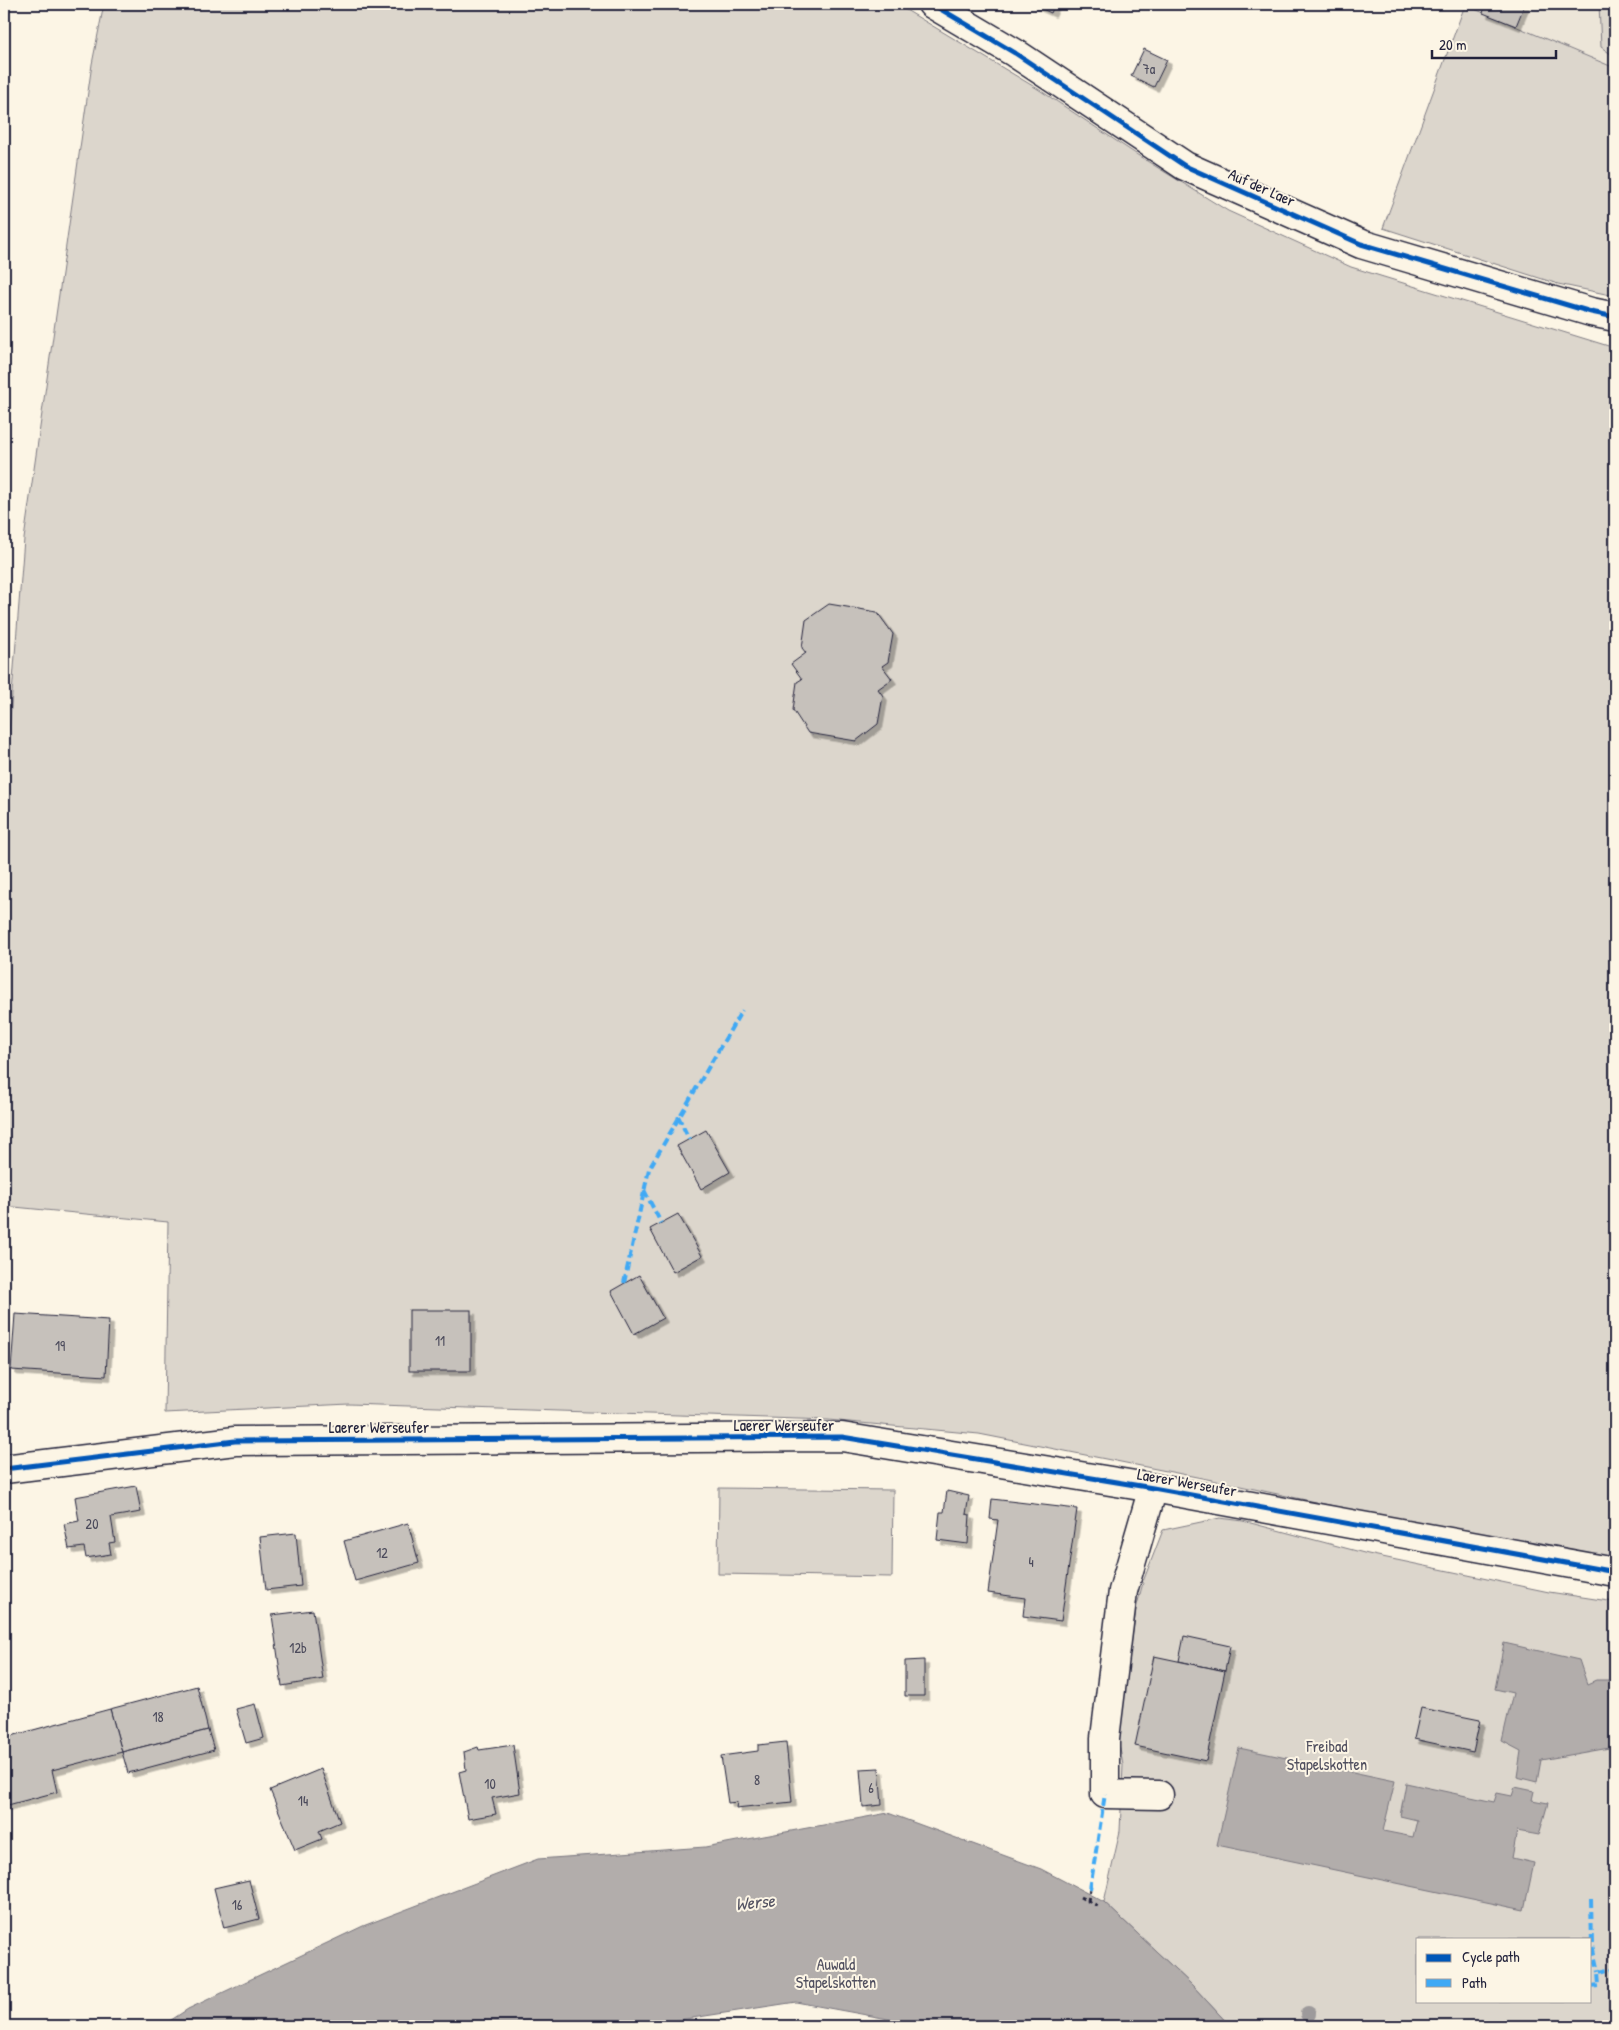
<svg xmlns="http://www.w3.org/2000/svg" width="1619" height="2030" font-family="'Patrick Hand',sans-serif">
<style>
.built{fill:#ece5d8}
.green{fill:#dcd6cc;stroke:#7f7c84;fill-rule:evenodd}
.water{fill:#b2adab;stroke:#78757e}
.building{fill:#c6c1bb;stroke:#22223b;filter:url(#shadow)}
.lines{fill:none;stroke-linecap:round;stroke-linejoin:round}
.minor-casing{stroke:#22223b;stroke-width:31}
.path{stroke:#22223b;stroke-width:3;stroke-dasharray:4 4;stroke-linecap:butt}
.minor{stroke:#fcf5e5;stroke-width:28}
.quiet{stroke:#3fa9f5;stroke-width:4;stroke-dasharray:8 4;stroke-linecap:butt}
.cycleway-casing{stroke:#fcf5e5;stroke-width:8}
.cycleway{stroke:#0057b8;stroke-width:5}
.tree{fill:#9d9a9b}
.labels{text-anchor:middle;dominant-baseline:central;stroke-width:4;stroke-linejoin:round;paint-order:stroke}
.number-label{font-size:14px;fill:#4b4a5b}
.street-label{font-size:16px;fill:#22223b;stroke:#fcf5e5}
.park-label{font-size:16px;fill:#504f5f;stroke:#fcf5e5}
.water-label{font-size:18px;font-style:italic;fill:#545362;stroke:#fcf5e5}
</style>
<defs>
<filter id="shadow"><feDropShadow dx="4.5" dy="4.5" stdDeviation="0" flood-color="#0004"/></filter>
</defs>
<rect width="100%" height="100%" fill="#fcf5e5"/>
<filter id="ink" filterUnits="userSpaceOnUse"><feTurbulence type="fractalNoise" baseFrequency=".02" numOctaves="2"/><feDisplacementMap in="SourceGraphic" scale="10" xChannelSelector="R" yChannelSelector="G"/><feConvolveMatrix kernelMatrix="1 2 1 2 8 2 1 2 1" color-interpolation-filters="sRGB"/></filter>
<g filter="url(#ink)">
<polygon class="built" points="1466,4 1615,4 1615,68 1483,13"/>
<g class="green">
<polygon points="104,4 896,4 1038,89 1139,156 1228,211 1351,267 1615,348 1615,1560 1474,1536 1217,1481 979,1434 828,1420 349,1404 165,1413 168,1222 4,1206 4,797 24,539 92,64"/>
<polygon points="1599,4 1615,4 1615,57 1601,47"/>
<polygon points="1465,5 1615,68 1615,296 1558,284 1383,228"/>
<polygon points="719,1488 893,1490 892,1577 718,1574"/>
<path d="M1220,1518l23,3 125,33 181,38 66,10v424h-385l-37,-40 -89,-84 16,-71 3,-66 -5,-27 18,-129 8,-30 19,-49zM1418,1939h172v62h-172z"/>
</g>
<g class="water">
<polygon points="1504,1643 1579,1660 1587,1684 1596,1680 1615,1680 1615,1747 1541,1760 1537,1782 1517,1777 1521,1751 1502,1741 1513,1693 1495,1689"/>
<polygon points="1239,1748 1395,1781 1383,1831 1413,1837 1417,1820 1400,1816 1406,1783 1494,1802 1497,1793 1512,1796 1515,1787 1534,1791 1532,1800 1548,1803 1539,1835 1517,1831 1512,1858 1534,1863 1524,1910 1217,1845"/>
<polygon points="888,1813 1041,1869 1104,1902 1193,1986 1230,2026 908,2026 899,2021 796,2002 640,2026 162,2026 188,2009 363,1926 538,1859 705,1847"/>
</g>
<g class="building">
<polygon points="1031,4 1055,4 1051,13"/>
<polygon points="1486,4 1525,4 1516,26 1483,13"/>
<polygon points="1144,49 1167,60 1154,87 1131,76"/>
<polygon points="829,604 877,612 893,634 888,662 882,666 892,679 878,689 883,696 878,724 856,741 808,733 793,710 797,682 802,679 791,664 806,653 802,648 806,620"/>
<polygon points="706,1130 730,1172 701,1189 677,1146"/>
<polygon points="678,1214 702,1256 673,1272 650,1229"/>
<polygon points="639,1275 663,1318 634,1334 611,1291"/>
<rect x="409" y="1310" width="62" height="61"/>
<polygon points="15,1314 109,1320 106,1376 11,1370"/>
<polygon points="136,1486 141,1512 111,1517 115,1542 109,1543 111,1554 86,1558 84,1547 69,1549 64,1524 79,1521 75,1497"/>
<polygon points="947,1491 969,1496 966,1514 970,1515 968,1544 937,1540 940,1512 944,1512"/>
<polygon points="992,1499 1077,1509 1061,1621 1023,1616 1025,1598 988,1593 998,1520 990,1519"/>
<polygon points="408,1523 419,1563 355,1581 344,1541"/>
<polygon points="296,1533 301,1586 266,1590 260,1537"/>
<polygon points="313,1610 323,1679 282,1686 272,1615"/>
<polygon points="1184,1636 1230,1646 1225,1671 1179,1661"/>
<polygon points="1154,1656 1225,1671 1206,1761 1135,1746"/>
<polygon points="924,1660 924,1696 905,1696 905,1661"/>
<polygon points="197,1686 208,1730 122,1752 110,1709"/>
<polygon points="255,1704 264,1738 246,1743 236,1709"/>
<polygon points="1421,1708 1480,1720 1473,1752 1414,1739"/>
<polygon points="110,1709 122,1752 52,1770 57,1792 4,1806 4,1738"/>
<polygon points="208,1730 214,1750 128,1773 122,1752"/>
<polygon points="786,1742 792,1802 736,1808 737,1802 728,1803 721,1756 758,1751 758,1745"/>
<polygon points="513,1745 520,1793 492,1798 496,1814 468,1819 459,1772 466,1770 464,1752 478,1747 479,1750"/>
<polygon points="879,1768 882,1805 863,1807 860,1769"/>
<polygon points="321,1769 340,1822 319,1831 322,1839 295,1850 270,1790"/>
<polygon points="249,1880 259,1919 224,1928 214,1888"/>
</g>
<g class="lines">
<defs>
<g id="minor">
<polyline points="932,4 1015,53 1185,166 1361,244 1591,312 1615,317"/>
<polyline points="4,1469 235,1441 842,1437 1153,1488 1615,1572"/>
<polyline points="1153,1488 1123,1591 1105,1738 1105,1794 1159,1795"/>
</g>
</defs>
<use href="#minor" class="minor-casing"/>
<g class="path">
<polyline points="1080,1897 1100,1907"/>
<polyline points="1088,1901 1090,1889"/>
</g>
<use href="#minor" class="minor"/>
<g class="quiet">
<polyline points="678,1116 689,1139"/>
<polyline points="644,1190 661,1223"/>
<polyline points="624,1283 649,1169 742,1010"/>
<polyline points="1090,1889 1105,1794"/>
<polyline points="1591,1899 1592,1945 1598,1972"/>
<polyline points="1590,1986 1599,1985 1598,1972 1615,1969"/>
</g>
<defs>
<g id="cycleway">
<polyline points="932,4 1015,53 1185,166 1361,244 1591,312 1615,317"/>
<polyline points="4,1469 235,1441 842,1437 1153,1488 1615,1572"/>
</g>
</defs>
<use href="#cycleway" class="cycleway-casing"/>
<use href="#cycleway" class="cycleway"/>
</g>
<circle class="tree" cx="1308" cy="2014" r="8"/>
</g>
<g class="labels">
<g class="number-label">
<text x="1149" y="68">7a</text>
<text x="440" y="1340">11</text>
<text x="60" y="1345">19</text>
<text x="92" y="1523">20</text>
<text x="382" y="1552">12</text>
<text x="1031" y="1561">4</text>
<text x="298" y="1647">12b</text>
<text x="158" y="1716">18</text>
<text x="757" y="1779">8</text>
<text x="490" y="1783">10</text>
<text x="871" y="1787">6</text>
<text x="303" y="1800">14</text>
<text x="237" y="1904">16</text>
</g>
<g class="street-label">
<text transform="translate(1262 187) rotate(24)">Auf der Laer</text>
<text x="784" y="1425">Laerer Werseufer</text>
<text x="379" y="1427">Laerer Werseufer</text>
<text transform="translate(1187 1482) rotate(10)">Laerer Werseufer</text>
</g>
<g class="park-label">
<text x="1327" y="1746">Freibad<tspan x="1327" dy="18">Stapelskotten</tspan></text>
<text x="836" y="1964">Auwald<tspan x="836" dy="18">Stapelskotten</tspan></text>
</g>
<g class="water-label">
<text transform="translate(755 1902) rotate(-6)">Werse</text>
</g>
</g>
<rect width="1619" height="2030" fill="none" stroke="#fcf5e5" stroke-width="20"/>
<rect x="10" y="10" width="1599" height="2010" fill="none" stroke="#22223b" stroke-width="2" filter="url(#ink)"/>
<rect x="1416" y="1938" width="175" height="65" fill="#fcf5e5" stroke="#a5a1a1"/>
<rect x="1426" y="1954" width="25" height="8" fill="#0057b8" stroke="#a5a1a1"/>
<text x="1462" y="1962" font-size="15" fill="#22223b">Cycle path</text>
<rect x="1426" y="1979" width="25" height="8" fill="#3fa9f5" stroke="#a5a1a1"/>
<text x="1462" y="1988" font-size="15" fill="#22223b">Path</text>
<path d="M1432 50v8h124v-8" fill="none" stroke="#22223b" stroke-width="2.5"/>
<text x="1439" y="50" font-size="15" fill="#22223b" stroke="#fcf5e5" stroke-width="4" paint-order="stroke">20 m</text>
</svg>
